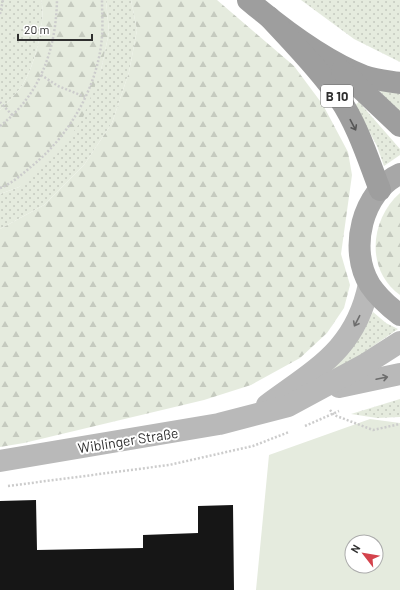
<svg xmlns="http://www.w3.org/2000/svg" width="400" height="590" font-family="Barlow,sans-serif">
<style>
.grass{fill:url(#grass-dots)}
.forest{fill:url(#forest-firs)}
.garden{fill:#e5ebde;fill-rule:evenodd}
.building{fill:#161616}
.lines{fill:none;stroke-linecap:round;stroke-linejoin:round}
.path{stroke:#ccc;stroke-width:2.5;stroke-dasharray:2 2;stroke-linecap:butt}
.secondary{stroke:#b9b9b9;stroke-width:22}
.primary{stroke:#a7a7a7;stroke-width:22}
.trunk{stroke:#9e9e9e;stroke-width:22}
.oneway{stroke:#565656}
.oneway2{stroke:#6d6d6d}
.labels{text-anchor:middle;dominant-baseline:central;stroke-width:4;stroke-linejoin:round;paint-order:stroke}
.shield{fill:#fff;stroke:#6d6d6d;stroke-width:1}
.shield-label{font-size:13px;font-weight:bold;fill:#2f2f2f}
.street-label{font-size:14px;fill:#2f2f2f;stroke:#fff}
</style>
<defs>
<pattern id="grass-dots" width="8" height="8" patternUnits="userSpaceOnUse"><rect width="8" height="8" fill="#e5ebde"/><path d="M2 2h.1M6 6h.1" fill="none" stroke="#c5cabf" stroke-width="1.8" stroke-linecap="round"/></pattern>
<pattern id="forest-firs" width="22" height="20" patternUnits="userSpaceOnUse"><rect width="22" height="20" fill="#e5ebde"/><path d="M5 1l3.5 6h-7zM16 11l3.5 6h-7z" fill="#c5cabf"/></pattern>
</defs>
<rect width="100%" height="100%" fill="#fff"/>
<g class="grass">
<path d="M0,0h41c6,18 -7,68 -18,84 -6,10 -16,18 -23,26z"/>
<polygon points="106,0 131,0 137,30 129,72 112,123 84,165 44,205 0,229 0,194 19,187 101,70 109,32"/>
<polygon points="301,0 400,0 400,62 354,39"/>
<polygon points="375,86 400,93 400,113"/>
<polygon points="359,102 400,149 400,155 384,166 377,146 355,105"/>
<polygon points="373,312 386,323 398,329 321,382 364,330"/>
<polygon points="400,399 400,417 377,418 351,414"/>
</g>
<g class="forest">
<path d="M41,0h65l3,32 -8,38 -19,50 -25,34 -38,33 -19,7v-84c7,-8 17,-16 23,-26 11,-16 24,-66 18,-84z"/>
<polygon points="131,0 217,0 294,66 323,105 348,152 352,175 341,254 350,285 344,308 327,333 300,358 251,385 204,400 24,443 0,447 0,229 44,205 84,165 112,123 129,72 137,30"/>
<path d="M400,193v102c-35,-25 -30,-76 0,-102z"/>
</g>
<path class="garden" d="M370,419l30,4v167h-144l13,-135zM352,542h24v24h-24z"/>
<polygon class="building" points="36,500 37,550 143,548 143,535 198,533 198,506 233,505 234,590 0,590 0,501"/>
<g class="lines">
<g class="path">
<polyline points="0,14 3,0"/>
<polyline points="41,75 58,86 85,97"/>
<polyline points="0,102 13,116"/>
<path d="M0,126c40,-31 56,-76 57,-126"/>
<path d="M0,188c13,-5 22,-14 32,-22 38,-31 66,-80 70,-129 1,-12 0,-25 0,-37"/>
<polyline points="330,410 334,415 373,430 400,424"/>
<polyline points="305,426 339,411"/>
<polyline points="8,486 169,465 253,446 289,432"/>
</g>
<g class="secondary">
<polyline points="339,387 400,374"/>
<path d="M267,405c50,-37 89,-56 102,-121"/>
<polyline points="0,461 219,424 288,406 364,365 400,342"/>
</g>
<path class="primary" d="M400,174c-38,17 -52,76 -30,111 8,12 18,21 30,30"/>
<g class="trunk">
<path d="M248,0c32,27 77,61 116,76 11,4 24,5 36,7"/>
<path d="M269,17c24,26 50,52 70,81 19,28 29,61 41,92"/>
<polyline points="342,71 400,126"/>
</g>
</g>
<defs><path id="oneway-shaft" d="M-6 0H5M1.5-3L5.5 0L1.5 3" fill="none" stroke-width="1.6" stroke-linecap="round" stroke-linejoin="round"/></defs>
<use class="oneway" href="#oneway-shaft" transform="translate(353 125) rotate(62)"/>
<g class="oneway2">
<use href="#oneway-shaft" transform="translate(357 321) rotate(117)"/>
<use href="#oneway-shaft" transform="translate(382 378) rotate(-12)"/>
</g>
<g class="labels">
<rect class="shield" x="321" y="85" width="32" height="22" rx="3"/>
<g class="shield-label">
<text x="337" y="96">B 10</text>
</g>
<g class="street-label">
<text transform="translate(128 440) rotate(-9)">Wiblinger Straße</text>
</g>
</g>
<g transform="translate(364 554) rotate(301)"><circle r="19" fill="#ffffff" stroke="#acacac"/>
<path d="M0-3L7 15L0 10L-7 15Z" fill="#d4434c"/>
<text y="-6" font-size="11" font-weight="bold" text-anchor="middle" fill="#2f2f2f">N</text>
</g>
<path d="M18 34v6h74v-6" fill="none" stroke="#2f2f2f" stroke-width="2"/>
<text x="24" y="34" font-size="12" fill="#2f2f2f" stroke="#ffffff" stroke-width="3" paint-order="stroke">20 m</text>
</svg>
